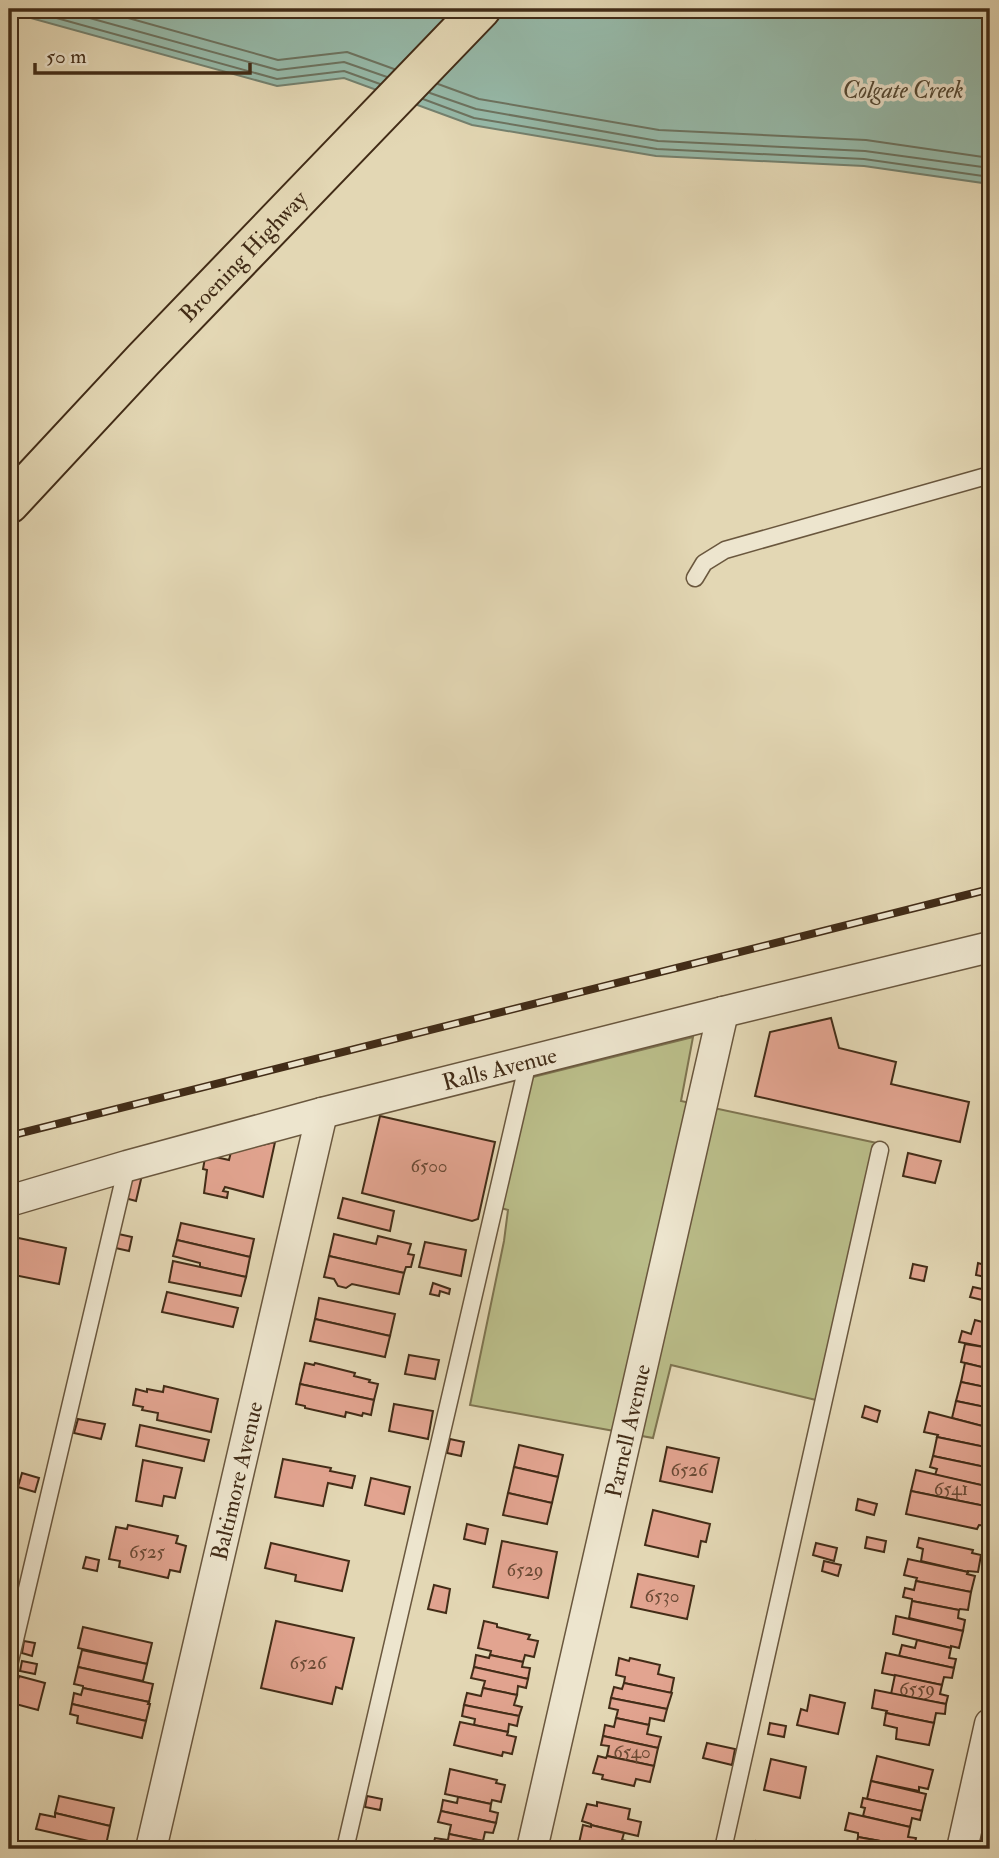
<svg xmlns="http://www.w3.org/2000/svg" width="999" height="1858" font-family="'IM FELL Double Pica',serif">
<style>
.green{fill:#babd89;stroke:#7e7450;stroke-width:2}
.water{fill:#96baaa;stroke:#74816f;stroke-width:2}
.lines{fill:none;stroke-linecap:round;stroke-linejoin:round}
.shore{stroke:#6c7360;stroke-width:2}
.building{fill:#e2a490;stroke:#422c17;stroke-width:2}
.service-casing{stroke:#6a573e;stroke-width:19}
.minor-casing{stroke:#6a573e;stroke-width:33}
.primary-casing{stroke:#422c17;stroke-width:42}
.service{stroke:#ede5ce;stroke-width:16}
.minor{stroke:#ede5ce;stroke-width:30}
.primary{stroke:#e3d7b4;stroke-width:38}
.rail-casing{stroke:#422c17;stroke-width:8}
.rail{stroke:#ede5ce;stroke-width:5;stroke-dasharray:16;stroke-linecap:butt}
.labels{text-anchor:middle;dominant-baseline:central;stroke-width:7;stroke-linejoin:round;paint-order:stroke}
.number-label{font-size:19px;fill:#6a4a35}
.street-label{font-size:23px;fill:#422c17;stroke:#ede5ce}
.water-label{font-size:24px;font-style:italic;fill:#534834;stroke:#ede5ce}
</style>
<rect width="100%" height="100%" fill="#e3d7b4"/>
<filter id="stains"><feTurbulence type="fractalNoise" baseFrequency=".00286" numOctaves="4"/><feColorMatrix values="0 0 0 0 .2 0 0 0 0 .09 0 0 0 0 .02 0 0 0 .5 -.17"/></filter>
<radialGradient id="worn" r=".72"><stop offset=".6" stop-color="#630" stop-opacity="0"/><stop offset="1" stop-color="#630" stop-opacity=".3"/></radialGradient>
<polygon class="green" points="693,1037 681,1101 877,1143 816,1400 671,1365 653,1438 470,1405 504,1241 508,1210 501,1208 529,1078"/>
<polygon class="water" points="9,9 990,9 990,184 864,166 656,156 472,125 344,78 277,86 9,12"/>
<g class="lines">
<g class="shore">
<polyline points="24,9 277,79 344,71 380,84"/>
<polyline points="57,9 278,70 344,62 387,77"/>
<polyline points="96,9 278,60 347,52 394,69"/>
<polyline points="438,84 479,99 659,130 866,140 990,158"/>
<polyline points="430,93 476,109 658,141 865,151 990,168"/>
<polyline points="423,99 474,118 657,149 864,159 990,177"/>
</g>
</g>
<g class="building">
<polygon points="831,1018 839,1048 896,1062 891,1084 969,1102 960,1142 755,1096 770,1032"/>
<polygon points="380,1116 495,1142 478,1219 472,1221 362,1193"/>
<polygon points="275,1142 263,1197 225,1187 223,1191 228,1192 227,1198 204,1193 207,1170 203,1169 205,1158 211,1156 229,1160 231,1152"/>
<polygon points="908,1153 941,1161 935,1183 903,1176"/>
<polygon points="142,1175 136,1201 121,1197 124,1178"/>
<polygon points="343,1198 394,1211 390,1231 338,1218"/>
<polygon points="181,1223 254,1239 250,1257 177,1240"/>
<polygon points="114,1233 132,1237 129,1251 111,1247"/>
<polygon points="334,1234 376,1244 378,1236 411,1244 408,1254 414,1255 411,1267 406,1267 404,1273 329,1256"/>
<polygon points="9,1236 66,1248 59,1284 9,1274"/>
<polygon points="177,1240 250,1257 246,1277 200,1267 200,1263 173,1256"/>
<polygon points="425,1242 466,1250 461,1276 419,1267"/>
<polygon points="329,1256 404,1273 399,1294 352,1284 346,1288 338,1286 334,1279 324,1277"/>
<polygon points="989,1260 990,1278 976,1275 978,1263 988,1266"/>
<polygon points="173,1261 246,1277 241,1296 169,1282"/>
<polygon points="913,1264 927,1267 924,1281 910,1278"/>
<polygon points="985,1277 990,1278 990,1302 970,1297 973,1287 982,1289"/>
<polygon points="433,1283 450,1289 449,1294 440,1291 439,1296 430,1294"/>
<polygon points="167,1292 238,1308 233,1327 162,1312"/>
<polygon points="319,1298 395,1314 390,1336 315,1319"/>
<polygon points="315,1319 390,1336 385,1357 310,1341"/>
<polygon points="975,1320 990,1324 990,1348 959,1342 962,1331 971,1334"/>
<polygon points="965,1344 990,1348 990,1369 961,1362"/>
<polygon points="409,1355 439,1360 435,1379 405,1374"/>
<polygon points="305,1363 314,1365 315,1363 355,1373 354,1376 370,1380 369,1382 378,1384 374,1400 300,1384"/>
<polygon points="965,1363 990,1369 990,1388 961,1382"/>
<polygon points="961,1382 990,1388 990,1408 956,1401"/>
<polygon points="300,1384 374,1400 371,1415 363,1413 362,1416 346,1412 345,1417 305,1408 305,1406 296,1404"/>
<polygon points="164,1386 218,1399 211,1432 157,1420 158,1413 142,1410 143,1407 133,1405 136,1389 147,1392 147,1389 163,1392"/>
<polygon points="956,1401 990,1408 990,1428 952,1418"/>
<polygon points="394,1404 433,1411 428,1439 389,1431"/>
<polygon points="865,1406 880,1411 877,1422 862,1417"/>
<polygon points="929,1412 990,1428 990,1448 937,1437 938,1435 924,1432"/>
<polygon points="78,1419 105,1424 101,1439 74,1433"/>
<polygon points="140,1425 209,1440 204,1461 136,1446"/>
<polygon points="937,1437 990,1448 990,1468 933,1456"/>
<polygon points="450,1439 464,1442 461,1456 447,1453"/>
<polygon points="519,1445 563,1455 558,1477 514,1467"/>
<polygon points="667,1447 719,1458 712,1492 660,1481"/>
<polygon points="933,1456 990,1468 990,1487 935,1475 937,1469 930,1467"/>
<polygon points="283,1459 331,1468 330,1471 355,1476 352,1488 328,1483 323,1506 275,1497"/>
<polygon points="143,1460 182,1468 175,1498 164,1496 162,1506 136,1501"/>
<polygon points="514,1467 558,1477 552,1503 508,1493"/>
<polygon points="916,1470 990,1487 990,1507 911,1491"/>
<polygon points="22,1473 39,1478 35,1492 18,1487"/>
<polygon points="371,1478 410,1487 404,1514 365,1505"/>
<polygon points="911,1491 990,1507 988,1526 979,1525 977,1529 906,1514"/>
<polygon points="508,1493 552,1503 547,1524 503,1515"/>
<polygon points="858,1499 877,1504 874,1515 856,1510"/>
<polygon points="653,1510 710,1524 706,1542 701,1541 698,1557 645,1545"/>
<polygon points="467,1524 488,1529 485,1544 464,1539"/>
<polygon points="128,1525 178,1536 176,1543 186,1546 180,1572 170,1570 168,1578 119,1567 120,1561 109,1559 116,1527 127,1529"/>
<polygon points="867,1537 886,1541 884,1552 865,1548"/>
<polygon points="919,1538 973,1550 972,1553 981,1555 978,1572 968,1571 968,1572 921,1561 923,1549 917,1547"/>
<polygon points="502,1541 557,1552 548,1598 493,1587"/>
<polygon points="271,1543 349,1561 342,1591 295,1581 296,1575 265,1568"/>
<polygon points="816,1543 837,1548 834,1561 813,1555"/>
<polygon points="86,1557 99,1560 97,1571 83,1568"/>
<polygon points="908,1559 968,1572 967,1574 975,1576 971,1592 916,1581 917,1578 904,1575"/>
<polygon points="824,1561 841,1565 838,1576 822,1571"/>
<polygon points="638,1574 694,1586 687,1619 631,1607"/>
<polygon points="916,1581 971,1592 968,1610 960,1609 959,1610 912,1601 912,1599 903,1597 905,1588 914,1590"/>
<polygon points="434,1585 450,1589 446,1613 428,1609"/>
<polygon points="912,1601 959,1610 958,1618 965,1620 963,1631 909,1618"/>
<polygon points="896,1616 963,1631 959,1648 951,1646 951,1648 893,1634"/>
<polygon points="276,1621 354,1638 342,1689 336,1687 332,1704 261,1688"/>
<polygon points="484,1621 497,1624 497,1627 530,1635 528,1639 538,1641 534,1657 525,1655 523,1662 490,1655 491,1651 478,1648"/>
<polygon points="83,1627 152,1643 147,1664 78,1648"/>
<polygon points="917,1640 951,1648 949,1658 956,1659 954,1668 899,1656 902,1645 915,1648"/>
<polygon points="24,1641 35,1643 32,1656 22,1653"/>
<polygon points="82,1650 147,1664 143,1681 78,1667"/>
<polygon points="886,1653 954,1668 952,1678 944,1677 942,1685 882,1673"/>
<polygon points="476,1655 489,1658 490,1655 523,1662 522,1667 530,1668 528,1679 474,1667"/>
<polygon points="619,1658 629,1661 630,1658 660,1665 658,1674 674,1678 671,1693 624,1683 625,1677 616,1675"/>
<polygon points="22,1661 37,1664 35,1674 20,1671"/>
<polygon points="78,1667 153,1684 149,1702 83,1688 83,1686 74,1684"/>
<polygon points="474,1667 528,1679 526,1688 518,1686 517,1695 483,1688 485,1681 471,1678"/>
<polygon points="895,1675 942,1685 940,1694 948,1696 946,1704 891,1694"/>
<polygon points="19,1676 45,1683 38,1710 12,1703"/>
<polygon points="624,1683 672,1693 667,1709 611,1698 614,1687 622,1689"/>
<polygon points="83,1688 149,1702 148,1704 150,1704 146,1721 72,1704 74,1693 81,1695"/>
<polygon points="483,1688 517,1695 514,1705 522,1707 519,1716 464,1705 467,1693 481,1696"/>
<polygon points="875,1690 946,1704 945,1714 936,1713 934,1723 886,1713 887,1711 872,1708"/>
<polygon points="810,1695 845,1703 838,1734 797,1725 801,1709 807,1711"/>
<polygon points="611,1698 667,1709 664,1721 650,1718 649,1725 616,1718 618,1710 609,1708"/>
<polygon points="72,1704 146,1721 142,1738 77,1723 78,1716 70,1714"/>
<polygon points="464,1705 519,1716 517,1726 509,1724 508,1732 474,1725 475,1719 462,1716"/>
<polygon points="886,1713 934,1723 929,1745 896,1739 897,1728 884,1725"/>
<polygon points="616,1718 649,1725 647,1734 661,1737 658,1748 603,1736 605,1725 614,1727"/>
<polygon points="460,1722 508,1732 507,1735 516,1737 512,1754 503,1752 502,1756 454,1745"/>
<polygon points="770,1723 786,1726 784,1737 768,1734"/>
<polygon points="603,1736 658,1748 654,1766 607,1756 609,1746 601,1745"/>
<polygon points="707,1743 735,1749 732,1765 703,1758"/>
<polygon points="598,1756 606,1758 607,1756 654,1766 650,1782 636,1779 634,1786 602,1779 603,1775 593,1773"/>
<polygon points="877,1756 933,1770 928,1789 919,1787 919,1791 871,1781"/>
<polygon points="771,1759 806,1767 800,1798 764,1790"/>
<polygon points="450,1769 497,1780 496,1783 505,1785 501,1802 492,1800 491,1804 445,1794"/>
<polygon points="871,1781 926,1794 922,1811 867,1799"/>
<polygon points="59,1796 114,1808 110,1826 55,1813"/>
<polygon points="367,1796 382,1799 380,1810 365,1807"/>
<polygon points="458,1797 491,1804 490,1811 498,1813 496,1823 441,1811 443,1800 457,1803"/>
<polygon points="863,1798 922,1811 920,1820 912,1818 910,1827 863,1816 865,1808 861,1807"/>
<polygon points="597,1802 630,1809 628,1819 641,1822 638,1836 591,1825 591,1824 582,1821 587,1804 597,1806"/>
<polygon points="441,1811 496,1823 493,1833 485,1832 483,1841 449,1834 451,1825 438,1822"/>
<polygon points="55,1813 110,1826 106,1845 36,1829 40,1814 55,1817"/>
<polygon points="849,1813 910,1827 908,1837 916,1838 914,1847 858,1837 858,1833 845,1830"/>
<polygon points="583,1825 591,1827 591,1825 624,1833 622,1840 636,1843 635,1849 611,1849 579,1843"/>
<polygon points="449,1834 483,1841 481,1849 483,1849 432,1849 435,1838 448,1840"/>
<polygon points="858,1837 914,1847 914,1849 867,1849 856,1847"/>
<polygon points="756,1841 775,1846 774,1849 754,1849"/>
<polygon points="579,1843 611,1849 578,1849"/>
</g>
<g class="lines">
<defs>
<g id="service">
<polyline points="695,578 704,563 725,550 990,475"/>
<polyline points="9,1665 127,1166"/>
<polyline points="345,1849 528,1062"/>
<polyline points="723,1849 880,1150"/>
</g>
<g id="minor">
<path id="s1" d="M9,1201l118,-35 195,-53 401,-101 267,-65"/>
<path id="s2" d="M151,1849l171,-736"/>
<path id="s3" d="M532,1849l191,-837"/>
<polyline points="962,1849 990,1724"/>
</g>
<g id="primary">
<path id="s4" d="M9,504l134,-144 338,-351"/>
</g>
</defs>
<use href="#service" class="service-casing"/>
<use href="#minor" class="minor-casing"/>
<use href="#primary" class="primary-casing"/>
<use href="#service" class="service"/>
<use href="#minor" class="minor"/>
<use href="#primary" class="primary"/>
<defs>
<polyline id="rail" points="9,1136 990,889"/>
</defs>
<use href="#rail" class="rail-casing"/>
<use href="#rail" class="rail"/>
</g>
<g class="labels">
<g class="number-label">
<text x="429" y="1166">6500</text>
<text x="689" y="1470">6526</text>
<text x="951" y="1489">6541</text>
<text x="147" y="1552">6525</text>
<text x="525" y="1570">6529</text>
<text x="662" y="1596">6530</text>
<text x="308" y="1663">6526</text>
<text x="917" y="1689">6559</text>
<text x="632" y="1752">6540</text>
</g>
<g class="street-label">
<text stroke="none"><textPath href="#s4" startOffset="341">Broening Highway</textPath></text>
<text stroke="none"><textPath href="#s1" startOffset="508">Ralls Avenue</textPath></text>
<text stroke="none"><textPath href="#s3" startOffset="429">Parnell Avenue</textPath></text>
<text stroke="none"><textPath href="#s2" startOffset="378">Baltimore Avenue</textPath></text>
</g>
<g class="water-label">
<text x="903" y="90">Colgate Creek</text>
</g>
</g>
<rect width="999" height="1858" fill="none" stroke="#e3d7b4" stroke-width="35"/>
<rect x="10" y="10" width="978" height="1837" fill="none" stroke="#422c17" stroke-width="3.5"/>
<rect x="18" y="18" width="964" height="1823" fill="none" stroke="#422c17" stroke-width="2"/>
<path d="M35 63v10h215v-10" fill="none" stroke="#422c17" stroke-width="3.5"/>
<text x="46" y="63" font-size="21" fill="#422c17" stroke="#ede5ce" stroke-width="5" paint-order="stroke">50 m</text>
<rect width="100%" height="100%" filter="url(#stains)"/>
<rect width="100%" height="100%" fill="url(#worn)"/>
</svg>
